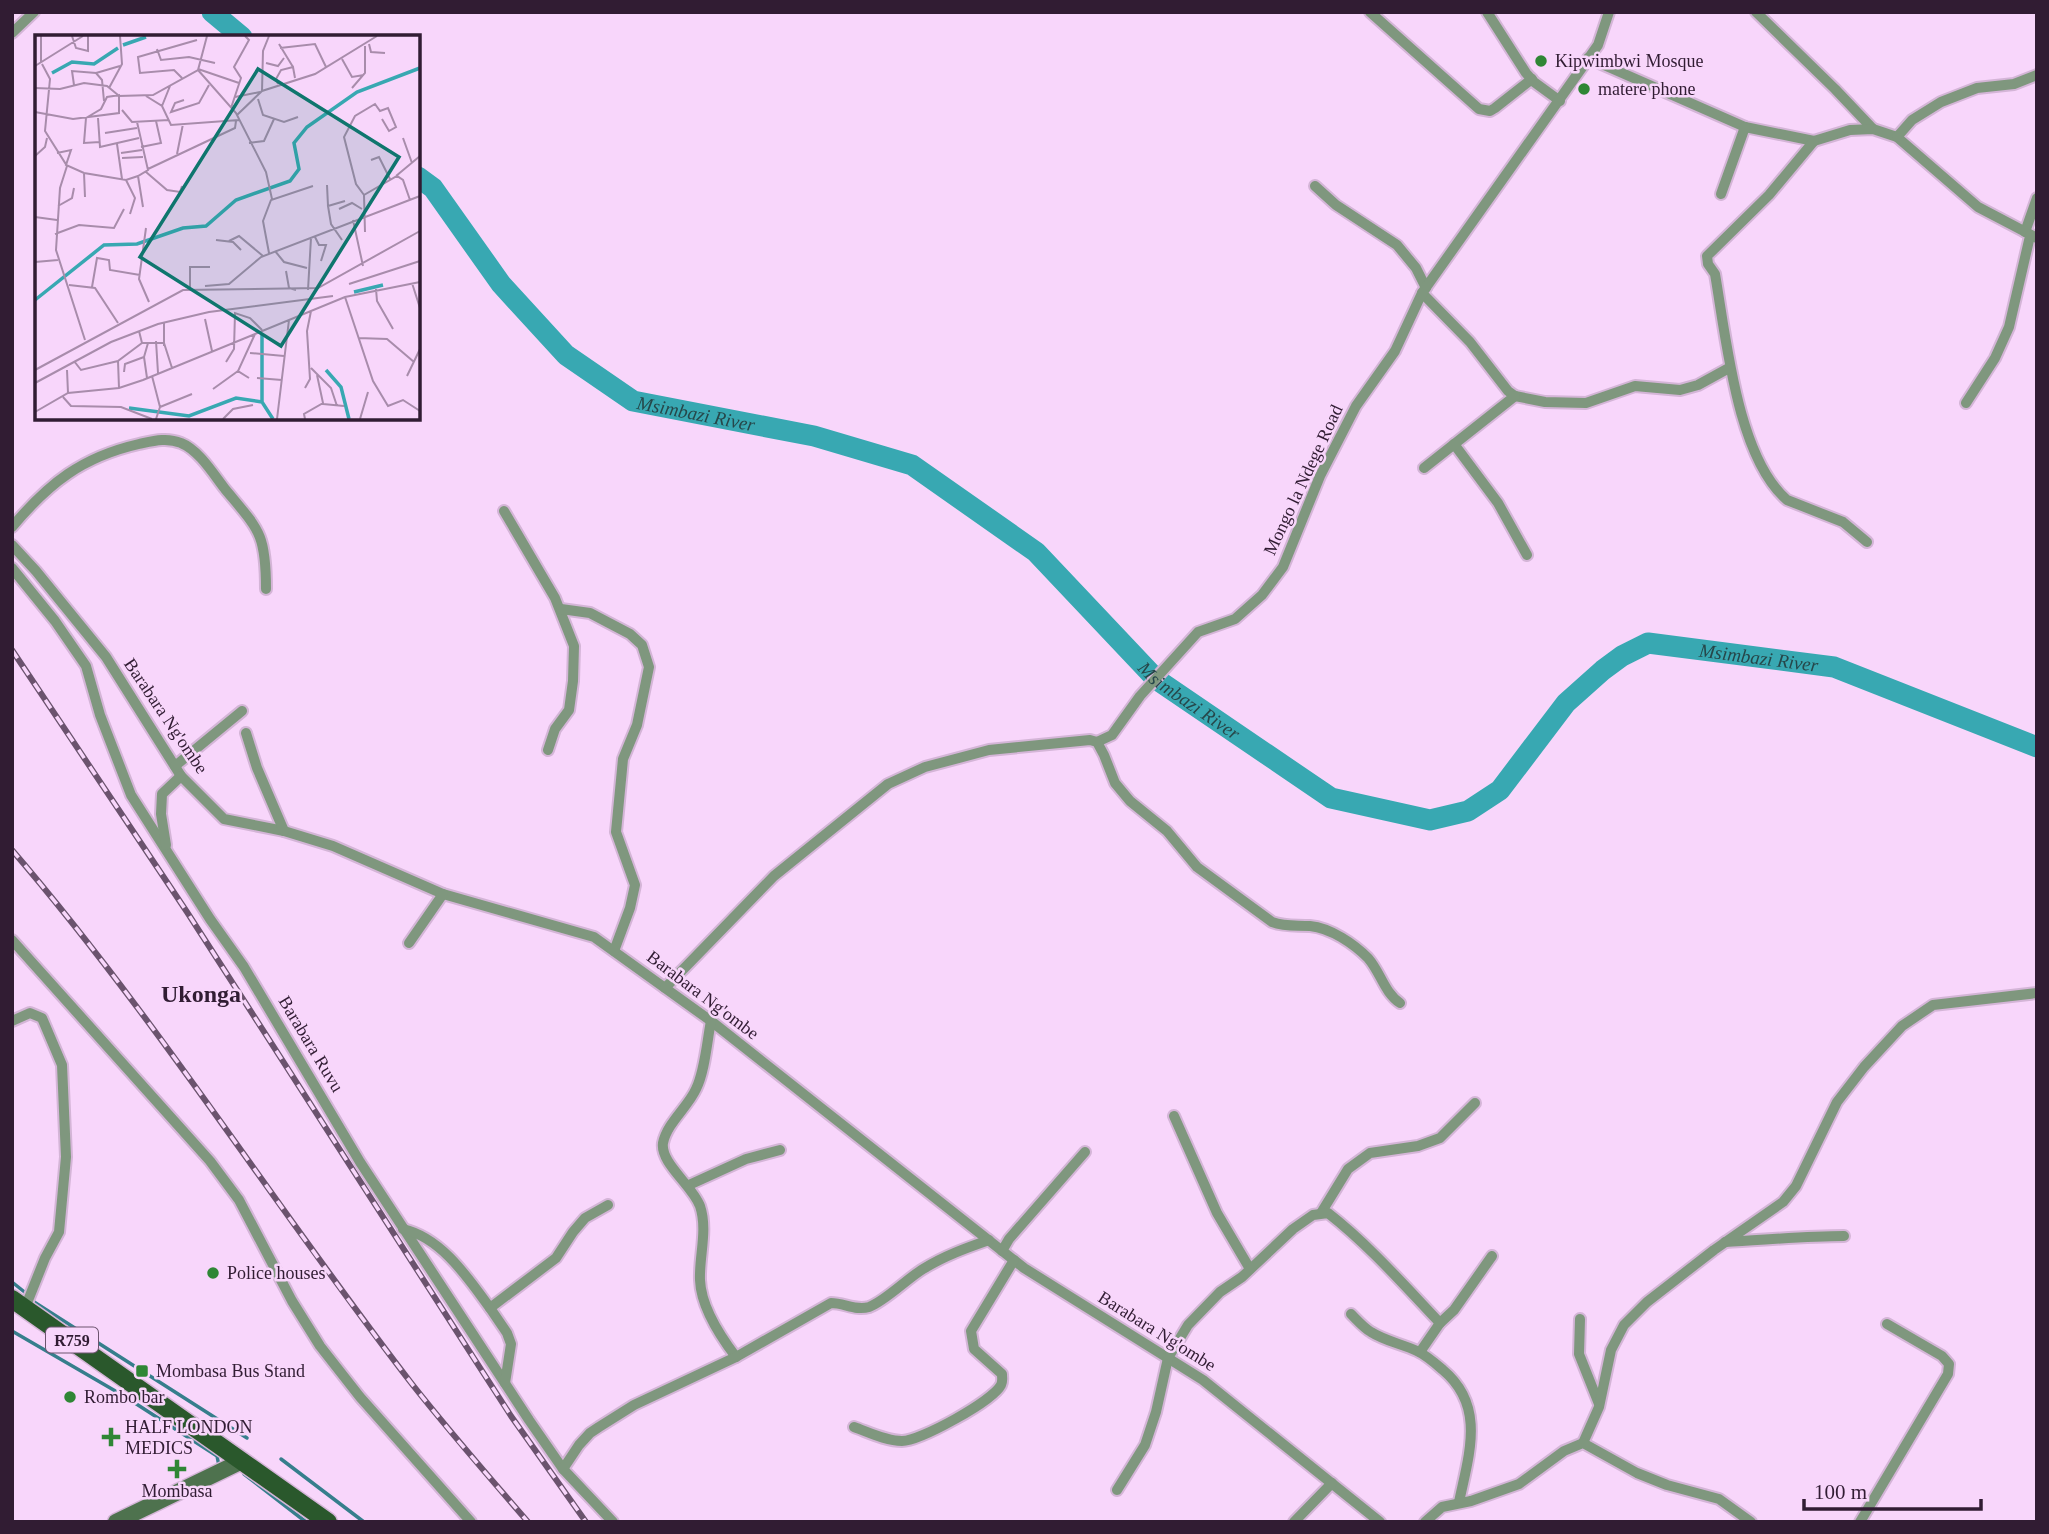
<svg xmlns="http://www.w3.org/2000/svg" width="2049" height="1534" font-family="Georgia,serif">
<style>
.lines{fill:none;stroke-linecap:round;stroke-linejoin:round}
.stream{stroke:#367e8c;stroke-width:3.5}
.river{stroke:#38a8b2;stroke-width:21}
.street-casing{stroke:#d4b5d7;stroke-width:14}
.secondary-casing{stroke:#d4b5d7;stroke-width:19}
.primary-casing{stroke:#d4b5d7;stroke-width:21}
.street{stroke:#7f977e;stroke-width:10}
.secondary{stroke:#4e724e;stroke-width:16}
.primary{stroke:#2a582c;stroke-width:18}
.rail-casing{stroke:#6b536e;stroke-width:6}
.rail{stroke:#f8d6fb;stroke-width:3.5;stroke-dasharray:10;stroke-linecap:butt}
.poi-dot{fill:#2f8635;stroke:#f8d6fb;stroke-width:2.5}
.labels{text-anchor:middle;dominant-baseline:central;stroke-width:5;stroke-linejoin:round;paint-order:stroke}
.shield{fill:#f8d6fb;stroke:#6d546f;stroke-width:2}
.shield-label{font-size:16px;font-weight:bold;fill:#311c33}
.poi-label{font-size:18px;fill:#311c33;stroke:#f8d6fb;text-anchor:start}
.street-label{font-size:18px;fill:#311c33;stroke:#f8d6fb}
.water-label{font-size:19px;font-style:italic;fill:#26474a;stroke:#f8d6fb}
.district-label{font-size:24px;font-weight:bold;fill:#311c33;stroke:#f8d6fb}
.inset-river{fill:none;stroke:#38a8b2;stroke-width:3.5}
.inset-road{fill:none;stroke:#a88cab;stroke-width:2}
.view{fill:#0f766e;fill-opacity:0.15;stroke:#0f766e;stroke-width:3.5}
.inset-edge{fill:none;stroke:#311c33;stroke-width:3.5}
</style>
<rect width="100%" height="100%" fill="#f8d6fb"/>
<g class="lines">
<g class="stream">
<polyline points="12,1282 27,1294"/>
<polyline points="31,1300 247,1438"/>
<polyline points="12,1331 124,1396 217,1456 219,1466"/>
<polyline points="281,1459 364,1522"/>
<polyline points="244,1474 306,1522"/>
</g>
<g class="river">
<polyline points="212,12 242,37"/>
<path id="s1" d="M418,177l15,11 68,96 65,71 67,46 181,35 98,29 124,87 120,127 175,119 99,22 38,-9 32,-21 66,-87 37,-33 19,-14 26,-13 186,24 203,80"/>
</g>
<defs>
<g id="street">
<polyline points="1370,12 1479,109 1490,111 1495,108 1532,79"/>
<polyline points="1487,12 1526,73 1534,82 1560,101"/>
<polyline points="1756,12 1835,89 1873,129"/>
<polyline points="12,33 34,12"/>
<polyline points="1588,58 1745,127 1814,141 1850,130 1873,129 1897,137 1978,207 2037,238"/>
<polyline points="1897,137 1912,120 1941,102 1977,88 2014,84 2037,75"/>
<path d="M1814,141l-45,54 -62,61 1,8 7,10c11,63 22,183 72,226l56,22 24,20"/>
<polyline points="1315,186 1336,205 1397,245 1416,268 1426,288"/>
<polyline points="1721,194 1745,127"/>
<polyline points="2025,232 2037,198"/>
<polyline points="1422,293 1470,342 1508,391 1515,396 1545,402 1586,403 1635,386 1680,390 1698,385 1729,368"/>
<polyline points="1966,403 1995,358 2009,327 2030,236"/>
<polyline points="1454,444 1498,503 1527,555"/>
<polyline points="1424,468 1515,396"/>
<polyline points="504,511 555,598 574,646 573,681 569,710 555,729 548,750"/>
<path d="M12,527c37,-44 70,-70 127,-83 14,-3 28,-7 42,-1 18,7 33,32 44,46 34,41 41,44 41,100"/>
<polyline points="12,545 36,571 106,657 181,776 224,819 284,831 333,846 443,894 594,937 711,1021 1024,1268 1203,1380 1380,1522"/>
<polyline points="12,568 55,621 86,666 100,715 131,795 210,919 244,967 360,1162 529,1420 563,1469 613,1522"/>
<polyline points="561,609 590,613 630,634 642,645 649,667 637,725 623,759 616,832 635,885 630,908 614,951"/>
<polyline points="246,733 257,768 284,831"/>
<polyline points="1097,742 1112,735 1140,696 1198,632 1235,619 1262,595 1283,567 1320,476 1356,406 1395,351 1422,293 1598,45 1609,12"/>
<polyline points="175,766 242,711"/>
<polyline points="166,845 161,814 162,794 181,776"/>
<polyline points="12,940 210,1161 239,1200 292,1301 320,1346 360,1397 471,1522"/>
<polyline points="409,943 443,894"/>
<path d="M665,988l109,-112 114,-92 37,-17 64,-17 101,-10 7,2 7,13 11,28 15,18 37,30 30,36 75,55c14,5 24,3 38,4 21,2 44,18 58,32 13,15 16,34 32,45"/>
<polyline points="12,1021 30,1013 42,1018 62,1065 66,1157 59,1232 45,1258 25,1308"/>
<path d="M711,1021c-4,20 -6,50 -15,68 -8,18 -29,34 -33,54 -3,20 29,42 37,63 8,24 -1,50 0,74 1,26 20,56 36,77"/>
<polyline points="1174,1116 1217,1213 1250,1269"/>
<polyline points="689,1185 746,1159 780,1150"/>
<polyline points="1321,1213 1348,1169 1370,1153 1418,1146 1440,1138 1475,1103"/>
<path d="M403,1229c39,9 65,49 87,79"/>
<path d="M1725,1242c40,-2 79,-6 119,-6"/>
<polyline points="1002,1251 1009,1239 1085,1152"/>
<path d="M1351,1314c6,6 13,14 20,18 14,9 31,12 46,19 9,4 18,12 26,19 43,36 26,84 16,132"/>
<polyline points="1580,1319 1579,1354 1599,1404"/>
<polyline points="1420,1352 1440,1323 1454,1310 1492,1256"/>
<polyline points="505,1383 511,1344 507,1333 490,1308 556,1258 573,1232 585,1218 608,1205"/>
<path d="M854,1427c14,5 32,14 48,14 18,0 91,-40 99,-56 2,-4 1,-6 1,-11l-28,-25 -3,-18 43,-71"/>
<polyline points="1583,1443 1599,1407 1611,1350 1624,1325 1647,1302 1714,1250 1783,1202 1796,1186 1837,1102 1864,1067 1902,1026 1933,1005 2037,993"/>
<path d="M563,1469l16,-24 11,-12 9,-6 35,-22 102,-48 95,-54c13,0 25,8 38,4 15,-5 39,-29 54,-38 21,-13 43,-21 66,-29"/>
<path d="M1117,1490l28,-45 11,-33 12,-54 20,-33 32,-33 22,-15 51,-48 20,-14 15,-2c41,32 76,72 112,110"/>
<polyline points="1294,1522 1332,1483"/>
<polyline points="1425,1522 1442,1507 1471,1501 1519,1484 1564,1451 1583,1443 1637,1473 1667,1485 1719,1499 1751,1522"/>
<polyline points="1860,1522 1948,1374 1949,1364 1942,1356 1887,1324"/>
</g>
<polyline id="secondary" points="116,1522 242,1461"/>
<polyline id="primary" points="12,1299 328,1522"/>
</defs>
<use href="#street" class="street-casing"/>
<use href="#secondary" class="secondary-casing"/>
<use href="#primary" class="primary-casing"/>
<use href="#street" class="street"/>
<use href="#secondary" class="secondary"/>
<use href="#primary" class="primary"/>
<defs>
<g id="rail">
<polyline points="12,650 187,912 511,1416 586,1522"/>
<path d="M12,850c145,169 264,358 400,534 37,47 77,93 116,138"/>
</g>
</defs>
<use href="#rail" class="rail-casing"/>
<use href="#rail" class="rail"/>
</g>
<g class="poi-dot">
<circle cx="1541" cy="61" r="7"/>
<circle cx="1584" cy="89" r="7"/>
<circle cx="213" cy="1273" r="7"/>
<rect x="135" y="1364" width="14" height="14" rx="3.5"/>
<circle cx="70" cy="1397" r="7"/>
<path d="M107.5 1426.5h7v7h7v7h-7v7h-7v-7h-7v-7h7z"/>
<path d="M173.5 1458.5h7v7h7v7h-7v7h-7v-7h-7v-7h7z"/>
</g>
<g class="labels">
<rect class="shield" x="46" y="1327.5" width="52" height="25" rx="5"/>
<g class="shield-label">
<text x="72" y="1340">R759</text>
</g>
<g class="poi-label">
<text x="1555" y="61">Kipwimbwi Mosque</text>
<text x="1598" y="89">matere phone</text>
<text x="227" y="1273">Police houses</text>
<text x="156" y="1371">Mombasa Bus Stand</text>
<text x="84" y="1397">Rombo bar</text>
<text x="125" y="1427">HALF LONDON<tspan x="125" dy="21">MEDICS</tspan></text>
<text x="177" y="1491" text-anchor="middle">Mombasa</text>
</g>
<g class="street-label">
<text transform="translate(1303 480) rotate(-65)">Mongo la Ndege Road</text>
<text transform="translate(166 716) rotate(56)">Barabara Ng'ombe</text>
<text transform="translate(703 995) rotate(37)">Barabara Ng'ombe</text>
<text transform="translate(311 1044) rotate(59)">Barabara Ruvu</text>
<text transform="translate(1157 1331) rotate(32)">Barabara Ng'ombe</text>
</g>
<g class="water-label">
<text stroke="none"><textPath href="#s1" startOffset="378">Msimbazi River</textPath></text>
<text stroke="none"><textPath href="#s1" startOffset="1640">Msimbazi River</textPath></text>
<text stroke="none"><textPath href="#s1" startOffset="966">Msimbazi River</textPath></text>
</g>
<g class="district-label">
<text x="201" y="994">Ukonga</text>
</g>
</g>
<g transform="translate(35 35)">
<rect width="385" height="385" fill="#f8d6fb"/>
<path class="inset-river" d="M88,10l23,-8M17,38l20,-11 22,2 24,-16M319,257l29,-7M0,265l69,-55 33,-1 46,-16 23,-2 30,-26 54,-19 9,-12 -5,-26 13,-16 50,-35 63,-24M227,300v67l11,17M291,335l15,17 8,32M94,373l60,8 47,-18 26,4"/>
<path class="inset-road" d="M6,1v27M37,1l4,12 12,3v-15M244,9l14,23M334,9l2,8 14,1M245,13l35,-4 11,23M122,14l4,11 28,-3 26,6M307,24l10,18 12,-2M231,28l12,3 6,-8M7,29l8,15 -5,52 22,35 -7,22 -4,62 29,90M0,31l48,-30M163,34l41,14M163,35l38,43 30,59 6,27M61,38l24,-7M147,43l-8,-8 -34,3 -2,-16 59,-17M243,49l-2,-5 5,-9 12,-3 2,11M39,50l-2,-14 24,2 6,7 2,21M0,53l25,1 24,-6 23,3 11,9M74,53l13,-24 -2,-28M317,53l13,-15v-27M227,56l1,-40 6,-15M111,61l16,10 9,19 68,-5M200,62l25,-5M223,64l5,16 21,7 14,-5M149,65l-9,3 -4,9 28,-9 10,-18M127,71l8,-20M196,73l10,-30 -7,-11 15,-27 -4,-4M87,75l10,12 37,-2M0,77l38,7 46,-6v-17l34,-1 45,-25 9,-34M202,80l25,-24 53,-17 62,-38M63,83l2,29 39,-9M70,98l32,-5M368,103l9,25M65,107l-16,1 2,-25 15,-9 6,-12 13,-2M214,108l15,-2 10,-22M82,109l5,35M106,112l20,-4 -5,-22M22,118l14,-3 -5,15 18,8 42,7 12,-4 10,-6 -11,-48M86,118l21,-3M142,119l6,-30M0,121l10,-9 2,-9M87,123l21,-1M336,125l8,-3 11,22M113,134l87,-41 1,-7M111,137l21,18 13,2 2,-6M49,138l1,24M103,141l5,31M361,141l24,-20M91,145l9,18 -5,16M292,150l1,21M329,160l-8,-11 -12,-47 11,-21 20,-12 5,7 8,-3 8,19 -7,4 -7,-12M23,171l14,-8 2,-10M304,174l13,-6 10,6M0,182l22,3M318,185l10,46M111,193l-7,51 10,23M330,197l-1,-37 33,-19 6,4 7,20M20,199l24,-9 35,3 10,-19M280,202l4,8h7l-5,16M181,205l17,2 8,8M307,205l-11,-16 -3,-18 17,-5M194,206l10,-5 24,20M240,216l9,11 23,6M234,218l-6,-32 8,-21 42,-14M0,227l23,-2M251,236l3,17 7,2M377,248l8,25M314,249l71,-23M34,250l26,3 23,35M170,251l24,-2 32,-27 159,-61M57,252l5,-29 12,2 1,10 30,5M155,253v-21h20M341,254l1,12 16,28M273,255l3,-52M310,262l28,84 15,25 15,-6 17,11M170,284l7,32M129,287v24M104,296l3,12h22l8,25M323,303l29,1 27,23M121,306l2,32M215,318l34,3M39,326l7,9 37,-9M191,327l8,-13 1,-36 15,5 12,12M276,333l20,20 6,18M0,335l148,-80 135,-2 102,-57M32,335l1,23M89,337l1,-8 19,-7M117,341l8,31 -4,12M372,341l13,-27M112,343l-3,-21 4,-14M214,343l-11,-7 17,-37M222,343l25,2M0,348l76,-41 47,-18 51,-12 124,-16M84,353l-1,-27 24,-18M270,353l5,-9 -3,-48 4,-20M178,354l25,-18M28,362l8,9 50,1 31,12M288,369l21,2M125,372l32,-13M0,377l33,-19 51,-5 24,-8 202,-83 75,-15M188,384l10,-10 20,-4M242,384l12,-99M270,384l-1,-5 19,-11 -6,-28M325,384l8,-27"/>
<path class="view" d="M223,34l141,88 -118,189 -141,-89z"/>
<rect width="385" height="385" class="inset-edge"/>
</g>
<rect width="2049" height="1534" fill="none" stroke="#311c33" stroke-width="28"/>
<path d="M1804 1499v10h177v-10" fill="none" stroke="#311c33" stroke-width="3.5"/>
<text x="1814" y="1499" font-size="21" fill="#311c33" stroke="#f8d6fb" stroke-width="5" paint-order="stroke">100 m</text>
</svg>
